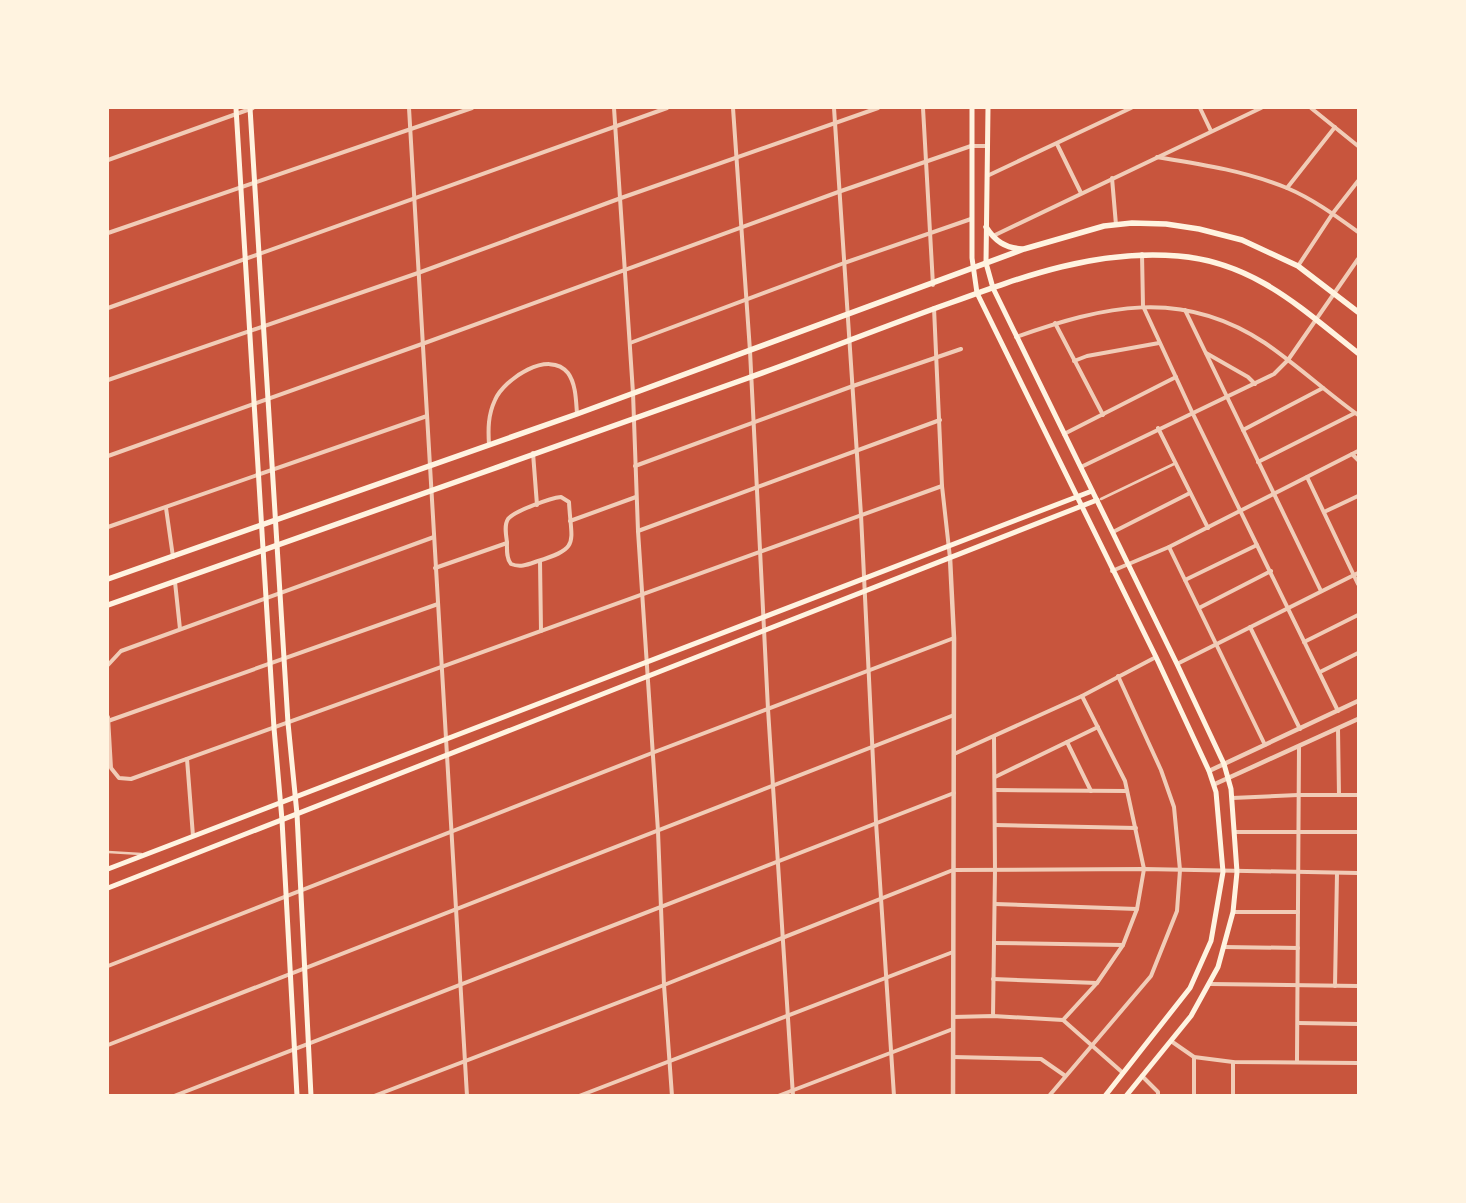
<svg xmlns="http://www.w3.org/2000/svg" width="1466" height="1203" font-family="Mulish,sans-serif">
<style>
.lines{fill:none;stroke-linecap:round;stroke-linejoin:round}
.pedestrian{stroke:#f1ccb7;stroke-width:2.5}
.minor{stroke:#f1ccb7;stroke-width:4}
.tertiary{stroke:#f1ccb7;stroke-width:4.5}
.secondary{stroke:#fff3e0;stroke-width:5}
.primary{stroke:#fff3e0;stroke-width:5.5}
</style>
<rect width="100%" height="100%" fill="#c8553d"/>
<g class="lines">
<g class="pedestrian">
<polyline points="1101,499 1176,463"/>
<polyline points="108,852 141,854"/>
</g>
<g class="minor">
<polyline points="409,108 467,1096"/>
<polyline points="614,108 633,393 638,531 658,831 664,985 672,1096"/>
<polyline points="733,108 750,351 768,709 793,1096"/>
<polyline points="834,108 861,515 876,822 894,1096"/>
<polyline points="923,108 933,285"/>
<polyline points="1200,108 1211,131"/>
<polyline points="1311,108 1358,146"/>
<polyline points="1057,144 1081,193"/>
<path d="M1157,157c43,7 89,14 130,31 26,11 49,28 71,44"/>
<polyline points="108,160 253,108"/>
<polyline points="987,176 1131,108"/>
<polyline points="1112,178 1116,225"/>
<polyline points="1287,188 1335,127"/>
<polyline points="108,233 472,108"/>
<polyline points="993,236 1261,108"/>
<polyline points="1142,254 1143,306 1192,412 1338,711"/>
<polyline points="1298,266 1333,213 1358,181"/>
<polyline points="108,308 667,108"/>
<polyline points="934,308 942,486 950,558"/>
<polyline points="1185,310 1321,591"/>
<polyline points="1055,323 1103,415"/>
<path d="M1016,337c88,-31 165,-50 249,6 32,22 61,49 93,72"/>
<polyline points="630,343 844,263 971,219"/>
<polyline points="1206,353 1248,377 1255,384"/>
<polyline points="1074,361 1087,356 1159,343"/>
<polyline points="108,380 418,273 621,198 878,108"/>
<polyline points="1158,428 1208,528"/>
<polyline points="1243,430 1323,388"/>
<polyline points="1064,434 1176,377"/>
<path d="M489,445c-1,-16 -1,-30 6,-45 9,-21 54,-51 73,-27 8,11 8,28 9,41"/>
<polyline points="533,453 537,505"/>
<polyline points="1352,454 1358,460"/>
<polyline points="108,456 422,344 841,191 971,146 987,146"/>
<polyline points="1258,462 1355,413"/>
<polyline points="635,466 853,386 961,349"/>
<polyline points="1081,467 1274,374 1288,360 1358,259"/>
<polyline points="1307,477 1358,584"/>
<path d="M561,497l8,5c2,41 12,46 -31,59 -9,3 -17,7 -27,3 -5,-6 -4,-15 -4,-22 -1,-7 -3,-17 1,-23 6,-8 43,-21 53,-22z"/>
<polyline points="166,508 173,557"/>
<polyline points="1324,512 1358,496"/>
<polyline points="570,521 636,497"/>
<polyline points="108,527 427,416"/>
<polyline points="638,531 940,420"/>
<polyline points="1113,532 1190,493"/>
<polyline points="1169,547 1265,745"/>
<polyline points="540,561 541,631"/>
<polyline points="435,568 507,543"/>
<polyline points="1112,571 1169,547 1358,451"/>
<polyline points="1185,580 1257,545"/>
<polyline points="175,582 180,629"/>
<polyline points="1199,608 1271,571"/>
<polyline points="1250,627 1300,729"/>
<polyline points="1304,642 1358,615"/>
<polyline points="1177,664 1358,573"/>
<polyline points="108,665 121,651 434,537"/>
<polyline points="1320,672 1358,653"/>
<polyline points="108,717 111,768 119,778 131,779 942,486"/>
<polyline points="108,721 438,604"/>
<polyline points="1338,729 1339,795"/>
<polyline points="1067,742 1091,791"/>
<polyline points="954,754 1082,696 1156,657"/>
<polyline points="187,759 193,836"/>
<polyline points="995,777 1098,727"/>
<polyline points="995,790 1127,791"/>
<polyline points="1232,798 1298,795 1358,795"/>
<polyline points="995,825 1136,828"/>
<polyline points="1236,832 1358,832"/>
<polyline points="995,904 1137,909"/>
<polyline points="1233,912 1298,912"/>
<polyline points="994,943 1123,945"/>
<polyline points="1224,947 1298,948"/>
<polyline points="108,966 652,753 954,638"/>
<polyline points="993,979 1097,983"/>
<polyline points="1210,984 1358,986"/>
<polyline points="1335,986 1337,873"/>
<polyline points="993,1016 995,870 994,737"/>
<polyline points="953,1017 993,1016 1063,1020 1123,1073"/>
<polyline points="1063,1020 1097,983 1123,945 1137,909 1144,869 1125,781 1082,696"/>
<polyline points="1298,1023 1358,1024"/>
<polyline points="1171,1041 1194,1057 1233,1062 1358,1063"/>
<polyline points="108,1045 954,715"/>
<polyline points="953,1057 1041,1059 1064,1075"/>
<polyline points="1297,1061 1299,747"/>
<polyline points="1142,1076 1158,1092 1158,1096"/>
<polyline points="174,1096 954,793"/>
<polyline points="374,1096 664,985 953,870 1144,869 1358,873"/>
<polyline points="579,1096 953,952"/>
<polyline points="778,1096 953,1029"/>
<polyline points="1049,1096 1151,976 1177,911 1180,870 1174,807 1161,770 1118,676"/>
<polyline points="1194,1096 1194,1057"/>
<polyline points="1233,1096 1233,1062"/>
</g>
<g class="tertiary">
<polyline points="950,558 954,638 953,1096"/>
<polyline points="1209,771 1358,701"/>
<polyline points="1215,784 1358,719"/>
</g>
<g class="secondary">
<polyline points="236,108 274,728 282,820 297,1096"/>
<polyline points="250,108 288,723 297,814 311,1096"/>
<polyline points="972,108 972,258 977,293 1156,657 1209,771 1216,792 1223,872 1211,941 1190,988 1105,1096"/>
<polyline points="988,108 986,263 993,288 1177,664 1224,764 1231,789 1237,872 1233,912 1218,967 1191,1016 1126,1096"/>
<polyline points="108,869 1092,491"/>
<polyline points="108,888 1097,500"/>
</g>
<g class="primary">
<path d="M986,227c9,14 19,21 36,22"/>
<polyline points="108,579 577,414 1024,249 1104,226 1132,223 1166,224 1199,229 1242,240 1298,266 1358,312"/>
<path d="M108,605c213,-75 427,-151 640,-227 68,-24 134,-51 202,-75 74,-27 148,-54 228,-47 76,6 124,53 180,97"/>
</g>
</g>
<rect width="1466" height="1203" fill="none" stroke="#fff3e0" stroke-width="218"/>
</svg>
